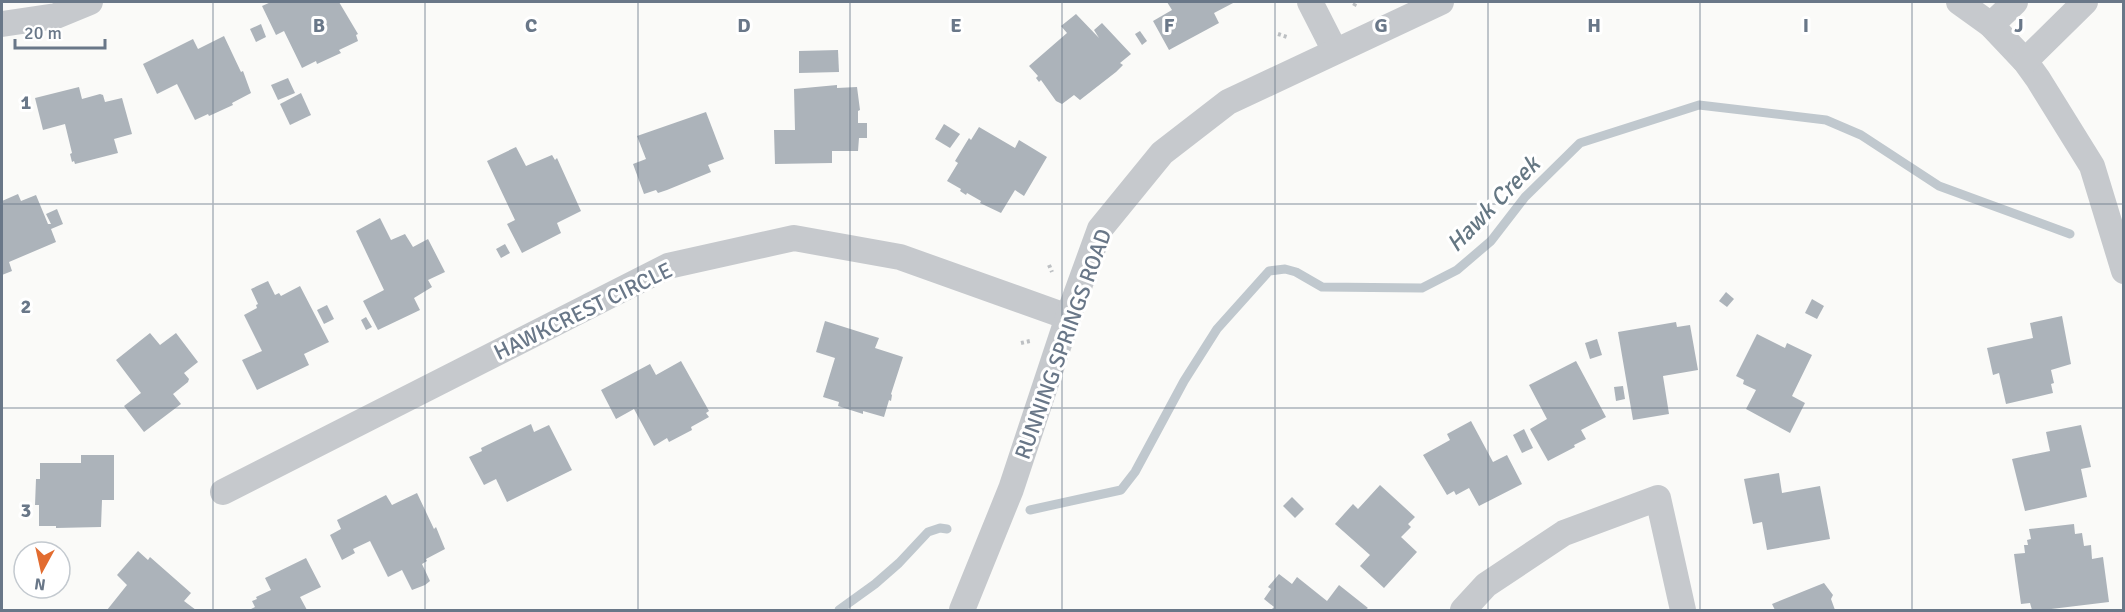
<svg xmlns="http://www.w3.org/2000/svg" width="2125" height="612" font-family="Signika,sans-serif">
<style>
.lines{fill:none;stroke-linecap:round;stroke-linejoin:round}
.stream{stroke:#c0c8ce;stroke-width:9}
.building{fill:#acb3ba}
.path{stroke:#bdc0c3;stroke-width:4;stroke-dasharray:3 3;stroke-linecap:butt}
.minor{stroke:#c6c9cd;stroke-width:26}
.grid{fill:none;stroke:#697788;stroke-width:1.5;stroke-opacity:0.55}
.labels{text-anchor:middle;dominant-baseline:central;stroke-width:6;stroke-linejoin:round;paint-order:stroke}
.street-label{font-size:22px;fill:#697788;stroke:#fff}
.water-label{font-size:24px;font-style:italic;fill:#657783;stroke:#fff}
.grid-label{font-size:20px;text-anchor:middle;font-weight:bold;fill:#697788;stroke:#fff;stroke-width:6;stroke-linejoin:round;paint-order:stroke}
</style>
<rect width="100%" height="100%" fill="#fafaf8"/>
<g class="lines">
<g class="stream">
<polyline points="1030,510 1121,490 1135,472 1184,381 1217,329 1269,271 1285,269 1296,272 1322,287 1422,288 1457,270 1491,241 1525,197 1580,143 1699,105 1826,120 1861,135 1939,186 2070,234"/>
<polyline points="839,610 875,584 899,563 928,532 940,528 947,529"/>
</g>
</g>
<g class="building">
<polygon points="271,2 339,2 358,34 356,35 358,41 339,50 341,53 317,64 316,61 302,68 284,31 276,35 262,6"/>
<polygon points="1167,2 1235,2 1214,13 1219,23 1169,50 1153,21 1172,10"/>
<polygon points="1076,14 1099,38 1094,30 1102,23 1131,54 1120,63 1123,65 1116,72 1080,100 1074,95 1062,104 1056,101 1041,80 1039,82 1036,78 1038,76 1029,66 1067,33 1061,26"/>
<polygon points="261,24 266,37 256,42 250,29"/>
<polygon points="1140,31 1147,41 1142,45 1135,34"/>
<polygon points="224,36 241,72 243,71 251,93 232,103 233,105 209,116 208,114 195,120 177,84 157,94 143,64 193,39 198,49"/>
<polygon points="838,50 839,72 799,73 799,51"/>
<polygon points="288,78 295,93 278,100 271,85"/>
<polygon points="837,85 837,88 857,87 860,110 858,111 858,123 867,123 867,138 859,138 858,151 832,151 832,163 775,164 774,130 795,130 794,89"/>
<polygon points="79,87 82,99 100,94 103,95 105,102 122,98 132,134 114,139 118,153 75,164 74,161 72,162 70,154 72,153 65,124 43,130 35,98"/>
<polygon points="301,93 311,115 290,125 280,104"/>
<polygon points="706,112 724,159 708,165 711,172 667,190 658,193 656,190 644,194 633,164 646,159 637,136"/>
<polygon points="944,124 960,134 950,148 935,139"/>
<polygon points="979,127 1015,148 1019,140 1047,157 1024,196 1015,190 1001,213 980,203 981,201 967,193 966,195 960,191 961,189 947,181 958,163 955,161 969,138 971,140"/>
<polygon points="516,147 526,166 552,155 555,160 557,158 581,211 557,223 561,233 522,253 507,224 515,220 487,161"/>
<polygon points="18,194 21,201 36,195 48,224 51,224 46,214 57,209 63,224 51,229 56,242 9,262 12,271 2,275 2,201"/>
<polygon points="380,218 391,240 405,234 413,247 428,239 445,272 428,280 432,287 414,298 420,310 378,330 363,301 384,290 356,231"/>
<polygon points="505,244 510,253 501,258 496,249"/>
<polygon points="268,281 275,295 279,293 281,296 300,286 329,342 304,354 309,365 257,390 242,360 262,351 244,315 257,308 256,305 258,304 251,289"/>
<polygon points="1726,292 1734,299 1727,307 1719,301"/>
<polygon points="1812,299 1824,306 1817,319 1805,313"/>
<polygon points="327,305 334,319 324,324 317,310"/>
<polygon points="2062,316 2071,364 2051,370 2054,383 2051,384 2053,393 2006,404 1999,373 1993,375 1987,348 2033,338 2030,323"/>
<polygon points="366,317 372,327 366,330 361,320"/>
<polygon points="825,321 879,338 875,348 903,357 891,394 892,395 891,401 889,400 884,417 863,411 863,414 838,406 839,402 823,397 835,358 816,352"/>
<polygon points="1676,322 1677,327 1690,325 1698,370 1663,376 1669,414 1633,420 1618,332"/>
<polygon points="150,333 160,345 176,333 198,362 184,373 189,379 188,382 173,394 181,404 144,432 124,406 141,393 116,360"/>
<polygon points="1757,334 1785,348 1787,343 1812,355 1792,396 1805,403 1790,433 1746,409 1756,390 1743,384 1744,380 1736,376"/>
<polygon points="1597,339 1602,355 1590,359 1585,343"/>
<polygon points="681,361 709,411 706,413 709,417 691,427 692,430 669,442 667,438 654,446 634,409 616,419 601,390 650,364 656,375"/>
<polygon points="1576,361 1606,417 1581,430 1586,439 1574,445 1575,447 1548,461 1530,429 1547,419 1529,385"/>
<polygon points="1623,386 1625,399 1616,401 1614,387"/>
<polygon points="1471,421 1493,462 1507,455 1522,484 1479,506 1469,488 1456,495 1454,491 1447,495 1423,455 1450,440 1447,434"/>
<polygon points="531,424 534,432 549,425 572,470 507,502 496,479 484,485 469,457 482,451 481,448"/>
<polygon points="2081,425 2091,467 2081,469 2087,497 2025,511 2012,459 2050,451 2046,432"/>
<polygon points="1524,429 1533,448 1522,453 1513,435"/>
<polygon points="81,455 114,455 114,500 102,500 101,527 56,528 56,526 39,526 39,505 35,505 36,479 40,479 40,463 81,463"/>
<polygon points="1779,473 1782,493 1820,486 1830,539 1767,550 1762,522 1753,524 1744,479"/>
<polygon points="1380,485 1415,517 1408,524 1411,527 1401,537 1417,552 1384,588 1360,566 1370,555 1335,524 1353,504 1358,509"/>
<polygon points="417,493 434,529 436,527 445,549 426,559 427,561 422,564 430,581 425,585 412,590 402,570 388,577 370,541 353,549 355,553 342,560 330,535 341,529 337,520 386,495 392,505"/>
<polygon points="1292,497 1304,509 1295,518 1283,506"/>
<polygon points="2074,524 2075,534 2082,533 2084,546 2091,545 2092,559 2103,557 2109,602 2043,610 2032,610 2030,603 2021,604 2014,554 2025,553 2024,545 2028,545 2027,540 2031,539 2029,529"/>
<polygon points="138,551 148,560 150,557 191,593 184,601 196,610 107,610 127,585 117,575"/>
<polygon points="306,558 321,587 300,597 307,610 249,610 255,607 252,601 257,599 256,597 271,590 265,578"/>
<polygon points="1279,574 1292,584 1297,577 1327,601 1339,585 1368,608 1365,610 1271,610 1274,607 1264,599 1271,589 1268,587"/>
<polygon points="1824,583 1833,595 1831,599 1835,610 1775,610 1772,604"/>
</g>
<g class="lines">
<g class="path">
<polyline points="1354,6 1356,2"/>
<polyline points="1278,34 1287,37"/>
<polyline points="1049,265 1052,272"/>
<polyline points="1021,343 1030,341"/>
</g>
<g class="minor">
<polyline points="1310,2 1335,51"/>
<polyline points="1959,2 1991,25 2025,61 2038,79 2092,166 2124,271"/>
<polyline points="2,24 56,16 90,2"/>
<polyline points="1991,25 2015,2"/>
<polyline points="2025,61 2085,2"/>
<polyline points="223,492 668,266 794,238 900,257 1068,317"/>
<polyline points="962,610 1011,489 1068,317 1100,229 1162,153 1228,102 1441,2"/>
<polyline points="1463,610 1486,585 1564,533 1658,498 1683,610"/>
</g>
</g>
<path class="grid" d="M213,2v608M425,2v608M638,2v608M850,2v608M1062,2v608M1275,2v608M1488,2v608M1700,2v608M1912,2v608M2,204h2122M2,408h2122"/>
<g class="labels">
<g class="street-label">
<text transform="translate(583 311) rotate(-26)">HAWKCREST CIRCLE</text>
<text transform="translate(1063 344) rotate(-70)">RUNNING SPRINGS ROAD</text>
</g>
<g class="water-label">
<text transform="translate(1493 204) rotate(-46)">Hawk Creek</text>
</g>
</g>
<g class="grid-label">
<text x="319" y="32">B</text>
<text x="531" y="32">C</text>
<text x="744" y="32">D</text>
<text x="956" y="32">E</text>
<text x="1169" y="32">F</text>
<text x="1381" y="32">G</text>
<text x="1594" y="32">H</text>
<text x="1806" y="32">I</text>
<text x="2019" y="32">J</text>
<text x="26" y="109">1</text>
<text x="26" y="313">2</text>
<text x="26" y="517">3</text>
</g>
<rect width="2125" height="612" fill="none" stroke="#697788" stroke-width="6"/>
<g transform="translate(42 570) rotate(188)"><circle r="28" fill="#ffffff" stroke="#c3c9cf" stroke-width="1.5"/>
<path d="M0-4.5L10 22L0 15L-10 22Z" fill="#e26c30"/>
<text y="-9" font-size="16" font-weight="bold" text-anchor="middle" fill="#697788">N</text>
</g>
<path d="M15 39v9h90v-9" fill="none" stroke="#697788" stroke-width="3"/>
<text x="24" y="39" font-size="18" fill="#697788" stroke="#ffffff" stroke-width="4.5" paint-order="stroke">20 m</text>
</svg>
